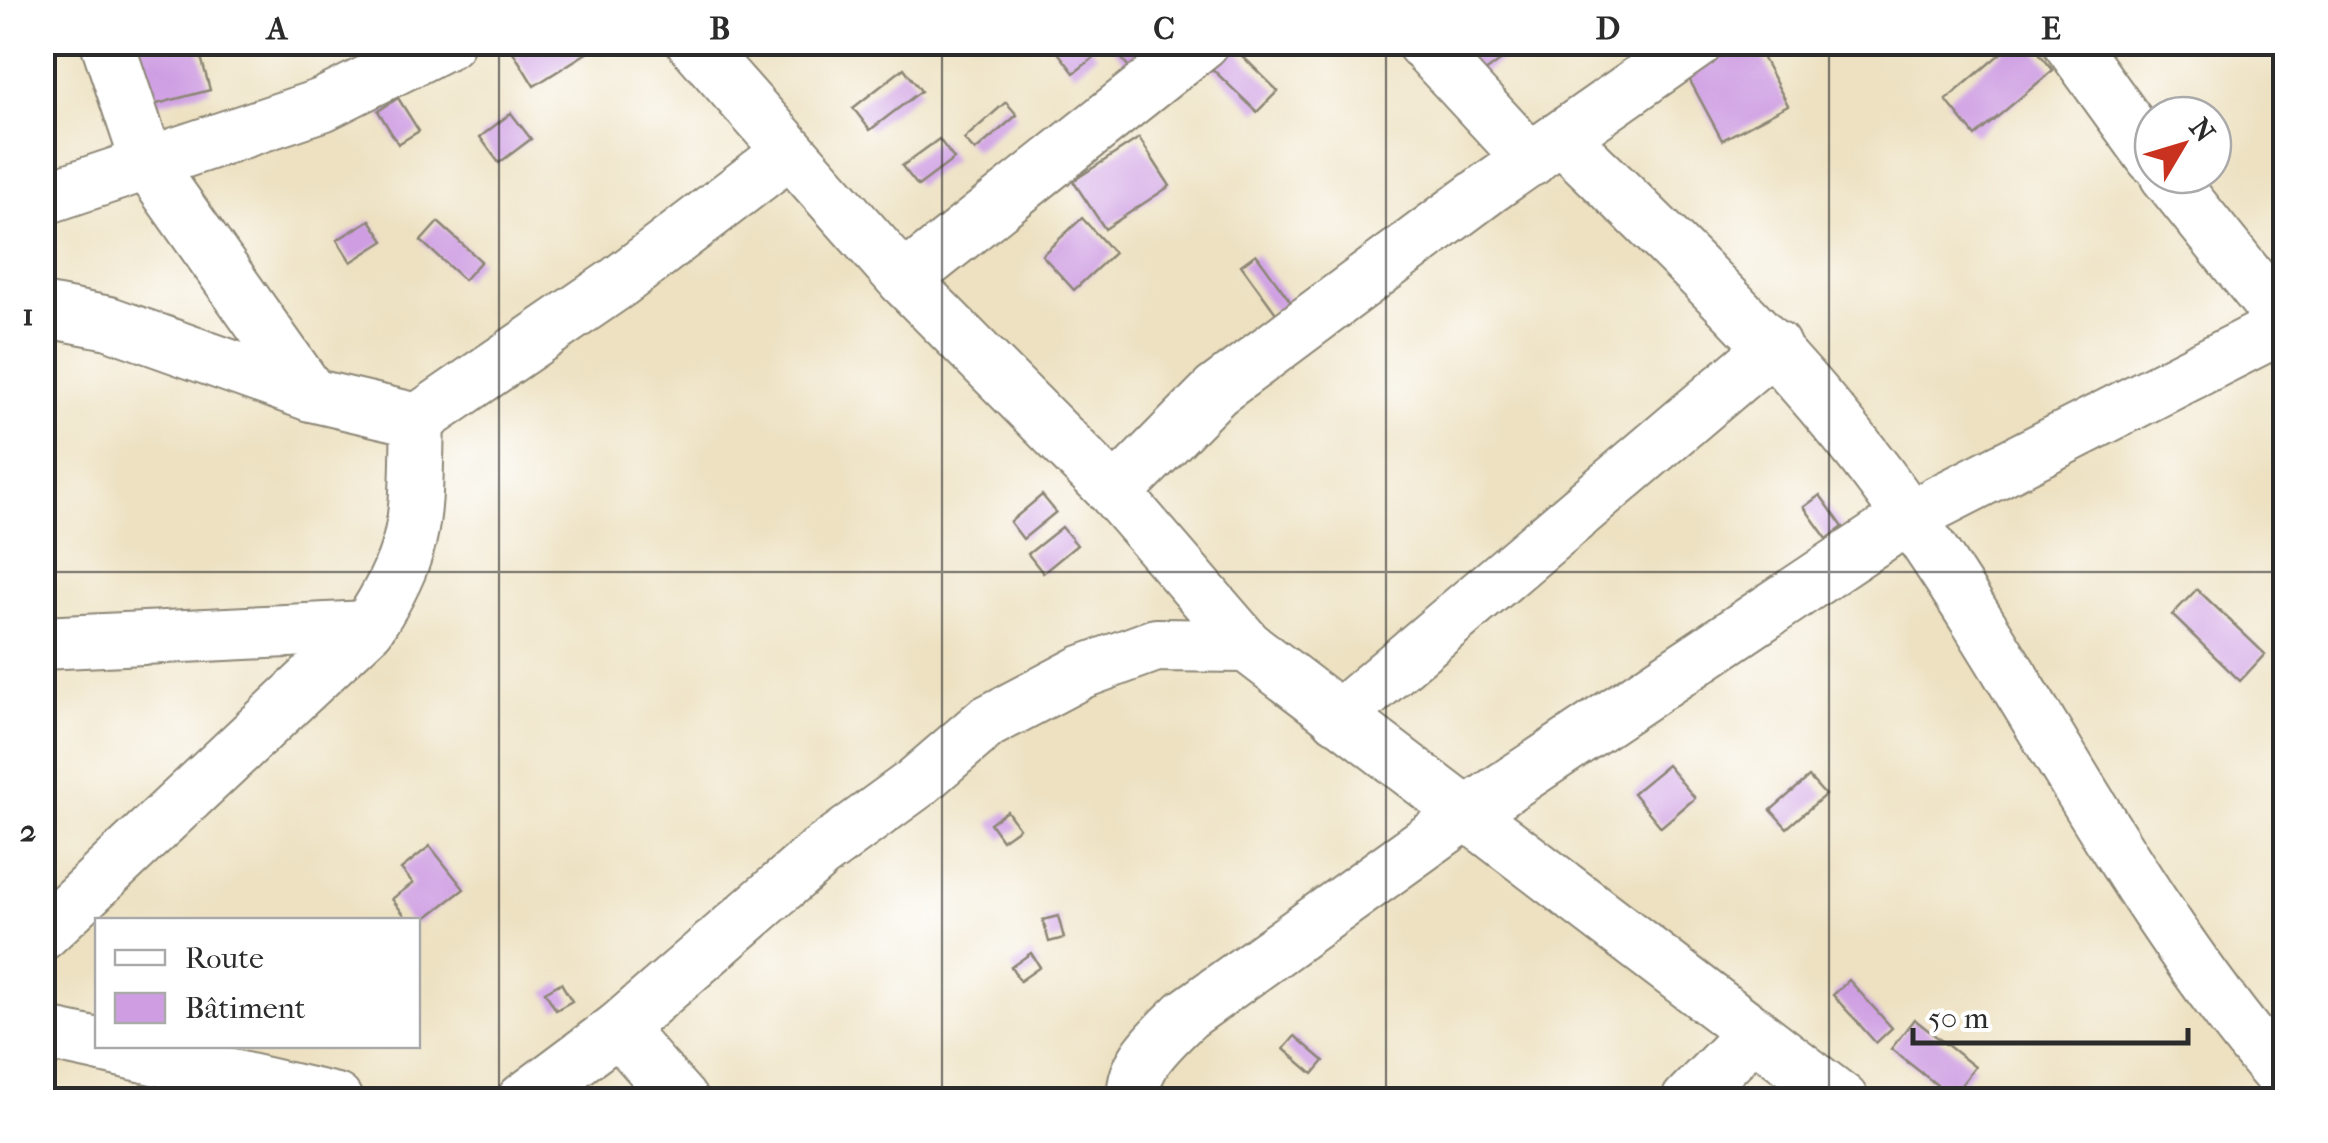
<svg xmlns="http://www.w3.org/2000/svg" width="2328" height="1143" font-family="'IM FELL French Canon',serif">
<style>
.building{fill:#ce9de2}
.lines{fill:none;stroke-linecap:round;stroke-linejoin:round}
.minor-casing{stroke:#8c8676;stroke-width:56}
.minor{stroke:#fff;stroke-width:52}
.grid{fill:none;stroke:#2b2b2b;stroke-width:2.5;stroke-opacity:0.55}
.neatline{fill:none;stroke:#2b2b2b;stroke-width:4}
.grid-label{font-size:32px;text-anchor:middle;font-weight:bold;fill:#2b2b2b}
</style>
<rect width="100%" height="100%" fill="#fff"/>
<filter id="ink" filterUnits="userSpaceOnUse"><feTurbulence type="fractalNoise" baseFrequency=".01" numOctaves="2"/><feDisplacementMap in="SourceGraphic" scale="20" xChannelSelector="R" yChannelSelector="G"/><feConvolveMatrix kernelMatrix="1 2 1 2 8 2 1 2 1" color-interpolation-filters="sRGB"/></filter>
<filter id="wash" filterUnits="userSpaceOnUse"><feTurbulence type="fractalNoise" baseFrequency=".0048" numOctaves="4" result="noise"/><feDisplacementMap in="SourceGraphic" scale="40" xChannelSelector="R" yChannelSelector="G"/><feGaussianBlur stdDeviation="2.25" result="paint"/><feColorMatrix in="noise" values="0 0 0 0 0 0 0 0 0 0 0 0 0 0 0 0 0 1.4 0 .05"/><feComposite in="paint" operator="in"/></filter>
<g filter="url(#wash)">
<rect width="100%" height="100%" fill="#ede1c1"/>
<g id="blocks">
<g class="building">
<polygon points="155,42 197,42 210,90 138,109 123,51"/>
<polygon points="507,42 604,42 534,86"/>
<polygon points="1050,42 1087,42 1097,55 1074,73"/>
<polygon points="1107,42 1159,42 1130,68"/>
<polygon points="1228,42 1278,91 1257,112 1206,63"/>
<polygon points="1444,42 1526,42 1473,81"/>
<polygon points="1747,42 1754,42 1788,105 1722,140 1687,75"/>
<polygon points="2014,42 2030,42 2053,70 1975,136 1946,100"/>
<polygon points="904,68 921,91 870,130 853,108"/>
<polygon points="398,98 419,131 398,144 378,111"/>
<polygon points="1006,102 1017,115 975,151 964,139"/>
<polygon points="511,113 531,139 499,163 480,137"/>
<polygon points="1139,138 1170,186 1105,229 1073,181"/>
<polygon points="939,139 954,159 918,186 902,166"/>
<polygon points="1082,218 1114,253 1074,290 1042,255"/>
<polygon points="370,220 384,241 351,262 337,240"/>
<polygon points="438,222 481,261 464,280 421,241"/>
<polygon points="1256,254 1293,305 1278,316 1241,265"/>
<polygon points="1042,495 1056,512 1023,539 1010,522"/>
<polygon points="1820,495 1843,527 1827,539 1804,507"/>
<polygon points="1062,527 1077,545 1043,573 1028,554"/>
<polygon points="2197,589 2265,654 2240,681 2172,615"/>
<polygon points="1667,765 1695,798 1661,827 1633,793"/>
<polygon points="1809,777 1825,795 1787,828 1771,810"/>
<polygon points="1007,811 1019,828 1002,840 990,823"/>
<polygon points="430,846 464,889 418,924 408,920 392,899 413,883 401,869"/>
<polygon points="1058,916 1064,938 1049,942 1043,920"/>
<polygon points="1031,953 1040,967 1020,981 1011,967"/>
<polygon points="1849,980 1892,1028 1876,1043 1833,995"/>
<polygon points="561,983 572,1001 556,1010 545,992"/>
<polygon points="1914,1019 1975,1067 1952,1097 1956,1100 1926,1099 1937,1085 1891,1049"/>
<polygon points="1295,1036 1324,1061 1313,1074 1284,1049"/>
</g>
</g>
</g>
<g filter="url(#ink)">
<use href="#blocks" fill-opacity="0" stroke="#8c8676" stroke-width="2.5"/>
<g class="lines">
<defs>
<g id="minor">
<polyline points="107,42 148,164 311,395"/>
<polyline points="693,42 904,280 1115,493 1247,646 1842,1100"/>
<polyline points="1422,42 1531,160"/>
<polyline points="2069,42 2153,158"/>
<path d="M1563,139c123,120 248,236 346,378 129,186 227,393 377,565"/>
<polyline points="2166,175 2286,324"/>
<polyline points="42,199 322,105 448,42"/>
<polyline points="904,280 1203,42"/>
<polyline points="42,310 109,323 311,395 418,420 619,282 788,153"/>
<polyline points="1115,493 1216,391 1490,187 1697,42"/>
<path d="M42,643l326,-16c54,-82 47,-113 50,-207"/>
<polyline points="1338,717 1774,346"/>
<polyline points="42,934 368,627"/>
<polyline points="618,1029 819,854 915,784 987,722 1082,672 1156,645 1247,646"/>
<polyline points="42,1033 98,1045"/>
<polyline points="101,1046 336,1100"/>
<polyline points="523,1100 618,1029 681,1100"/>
<path d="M1134,1100c-4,-35 28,-61 52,-85l278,-200 445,-298 377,-192"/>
<polyline points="1688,1100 1754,1032"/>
</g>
</defs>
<use href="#minor" class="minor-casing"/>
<use href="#minor" class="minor"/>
</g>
</g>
<path class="grid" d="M499,42v1058M942,42v1058M1386,42v1058M1829,42v1058M42,572h2244"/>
<rect width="2328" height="1143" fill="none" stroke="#fff" stroke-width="110"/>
<rect x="95" y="918" width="325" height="130" fill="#ffffff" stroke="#aaaaaa" stroke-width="2.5"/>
<rect x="115" y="950" width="50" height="15" fill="#ffffff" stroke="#aaaaaa" stroke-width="2.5"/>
<text x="185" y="968" font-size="30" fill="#2b2b2b">Route</text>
<rect x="115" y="993" width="50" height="30" fill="#ce9de2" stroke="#aaaaaa" stroke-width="2.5"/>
<text x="185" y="1018" font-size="30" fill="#2b2b2b">Bâtiment</text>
<g transform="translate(2183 145) rotate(52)"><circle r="48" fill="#ffffff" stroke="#aaaaaa" stroke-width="2.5"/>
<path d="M0-8L18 38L0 25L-18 38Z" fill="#c8321e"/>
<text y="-15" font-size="28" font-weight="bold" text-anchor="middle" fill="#2b2b2b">N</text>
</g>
<path d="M1913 1028v15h275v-15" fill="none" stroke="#2b2b2b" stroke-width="5"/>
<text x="1928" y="1028" font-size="30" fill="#2b2b2b" stroke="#ffffff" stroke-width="8" paint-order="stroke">50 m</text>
<rect x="55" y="55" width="2218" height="1033" class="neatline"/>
<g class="grid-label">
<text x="277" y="39">A</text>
<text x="720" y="39">B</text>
<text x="1164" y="39">C</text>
<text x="1608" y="39">D</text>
<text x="2051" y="39">E</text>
<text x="28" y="325">1</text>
<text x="28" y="841">2</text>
</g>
</svg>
